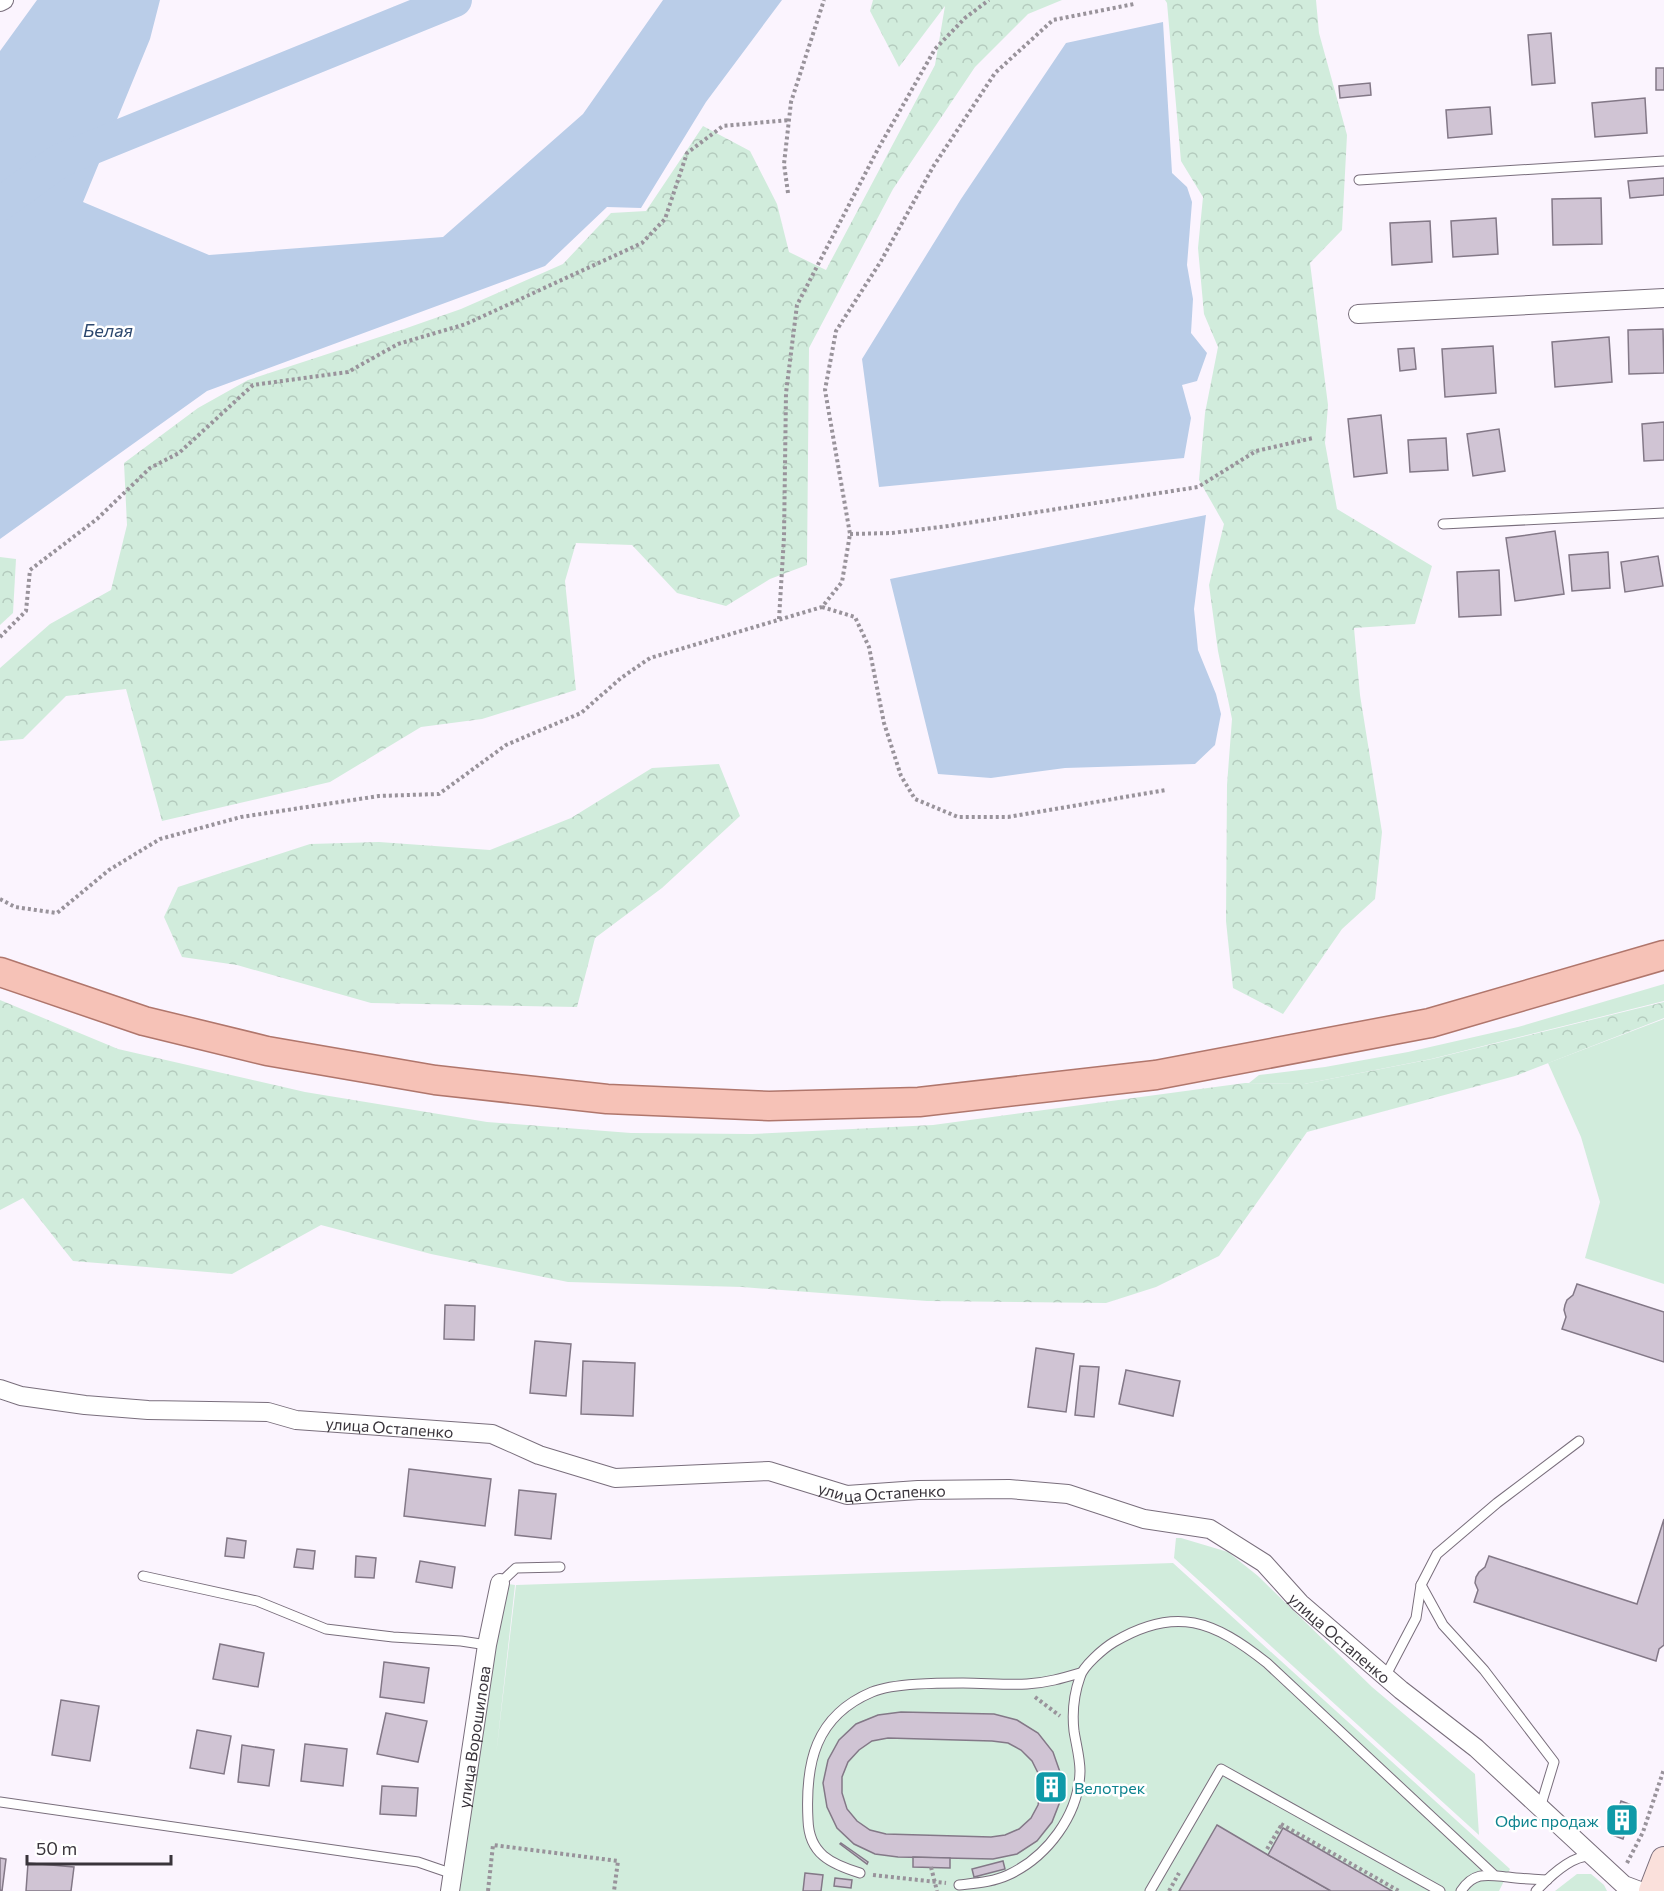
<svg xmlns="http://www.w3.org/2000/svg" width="1664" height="1891" font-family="Commissioner,sans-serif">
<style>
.green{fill:#d1ecdc}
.forest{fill:url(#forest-crowns)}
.water{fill:#bacde8}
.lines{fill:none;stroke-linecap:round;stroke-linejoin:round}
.river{stroke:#bacde8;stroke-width:34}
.building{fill:#d0c4d4;stroke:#837887;stroke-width:1.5;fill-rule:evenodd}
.lane-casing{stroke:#796e7c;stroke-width:11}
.street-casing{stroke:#796e7c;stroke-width:20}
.secondary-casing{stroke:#796e7c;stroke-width:28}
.primary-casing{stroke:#b0766c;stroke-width:31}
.path{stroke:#99939b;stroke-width:4;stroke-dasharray:3 3;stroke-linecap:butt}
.lane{stroke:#fff;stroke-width:9}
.street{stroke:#fff;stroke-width:18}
.secondary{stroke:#fae0db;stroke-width:26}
.primary{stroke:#f6c2b7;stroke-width:28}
.labels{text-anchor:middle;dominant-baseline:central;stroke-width:5;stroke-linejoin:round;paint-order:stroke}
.street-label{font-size:16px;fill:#39343b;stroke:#fff}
.culture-label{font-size:16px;fill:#0d838f;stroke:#fff;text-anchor:start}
.water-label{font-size:18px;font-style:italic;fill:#2c476d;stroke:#fff}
</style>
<defs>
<pattern id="forest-crowns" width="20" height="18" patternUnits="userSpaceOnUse" patternTransform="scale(1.5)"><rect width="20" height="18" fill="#d1ecdc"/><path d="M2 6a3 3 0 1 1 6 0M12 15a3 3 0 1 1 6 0" fill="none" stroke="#b4cbbe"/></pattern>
</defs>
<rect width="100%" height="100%" fill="#fbf4fe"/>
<g class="green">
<polygon points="1664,984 1664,1001 1431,1059 1304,1084 1249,1083 1259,1075 1325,1067 1408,1052 1518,1027"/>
<polygon points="1664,1019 1664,1284 1585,1258 1600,1202 1581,1137 1548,1063"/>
<polygon points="1176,1538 1181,1538 1228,1552 1258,1576 1372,1687 1475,1774 1479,1835 1174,1558"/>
<polygon points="1173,1563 1510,1869 1499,1891 456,1891 500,1583 515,1585 496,1755 516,1585"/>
<polygon points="1577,1874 1591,1874 1604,1885 1607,1891 1555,1891"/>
</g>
<g class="forest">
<polygon points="873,0 1062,0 1028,14 975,67 893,189 809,348 807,565 770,579 726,606 677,593 632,545 576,543 565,581 576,690 482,719 421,727 330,782 162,821 126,689 66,696 23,739 0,741 0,668 50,624 111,590 127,525 124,463 198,408 248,380 404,329 461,309 563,264 611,213 646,211 703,126 750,151 777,204 789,252 826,270 935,65 945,6 899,67 870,11"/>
<polygon points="1165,0 1316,0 1319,33 1347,135 1342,230 1310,263 1328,405 1325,443 1337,509 1432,566 1415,624 1354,628 1360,695 1382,832 1375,899 1342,929 1283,1014 1233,988 1226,921 1227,785 1232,719 1218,651 1209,585 1224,524 1199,480 1205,413 1218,347 1204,314 1198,248 1203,197 1181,161 1167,3"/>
<polygon points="0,557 16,559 13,613 0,625"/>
<polygon points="719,764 740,816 662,888 595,938 577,1007 371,1003 237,965 182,957 164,917 178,887 310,844 379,842 490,850 571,818 652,768"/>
<polygon points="0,1000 118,1049 305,1092 487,1122 631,1133 752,1134 933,1125 1245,1083 1304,1084 1432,1059 1664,1002 1664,1018 1515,1076 1307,1132 1219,1256 1156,1287 1106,1303 927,1301 742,1287 568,1282 431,1254 321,1225 232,1274 73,1261 23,1198 0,1210"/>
</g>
<g class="water">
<polygon points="37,0 160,0 150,39 83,202 209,255 443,237 583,114 663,0 782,0 706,102 641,208 607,207 545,266 207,391 0,539 0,51"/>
<polygon points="1163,22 1172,173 1187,187 1192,202 1187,265 1193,299 1191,333 1207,353 1197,381 1182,385 1191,418 1184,458 879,487 862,359 961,199 1066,43"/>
<polygon points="1206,515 1194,609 1198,650 1216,694 1221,714 1215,745 1195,764 1065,768 991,778 938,774 890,579"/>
</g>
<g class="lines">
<polyline class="river" points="0,204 59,161 455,0"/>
</g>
<g class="building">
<polygon points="1551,33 1555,83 1532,85 1528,35"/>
<rect x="1656" y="68" width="8" height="22"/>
<polygon points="1370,83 1371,95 1340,98 1339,86"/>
<polygon points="1645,98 1647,133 1595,137 1592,103"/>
<polygon points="1490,107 1492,134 1448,138 1446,110"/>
<polygon points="1664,178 1664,195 1630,198 1628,181"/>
<polygon points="1601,198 1602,244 1553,245 1552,199"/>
<polygon points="1496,218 1498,254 1453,257 1451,221"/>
<polygon points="1430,221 1432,262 1392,265 1390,223"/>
<polygon points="1663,329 1664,373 1629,374 1628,330"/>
<polygon points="1609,337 1612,382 1555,387 1552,342"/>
<polygon points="1493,346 1496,393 1445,397 1442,349"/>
<polygon points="1414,348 1416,369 1400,371 1398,349"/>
<polygon points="1381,415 1387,473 1354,477 1348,419"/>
<polygon points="1664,422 1664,460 1644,461 1642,424"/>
<polygon points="1499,429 1505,471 1473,476 1467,434"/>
<polygon points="1446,438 1448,470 1410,472 1408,440"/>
<polygon points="1555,531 1564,594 1515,601 1506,538"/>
<polygon points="1608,552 1610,588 1572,591 1569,555"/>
<polygon points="1658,556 1663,586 1625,592 1621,562"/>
<polygon points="1499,570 1501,615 1459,617 1457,572"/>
<polygon points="1577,1284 1664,1312 1664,1362 1562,1329 1566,1317 1564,1310 1565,1305 1567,1300 1573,1295"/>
<polygon points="445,1305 475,1306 474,1340 444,1339"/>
<polygon points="535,1341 571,1344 566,1396 530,1393"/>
<polygon points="1036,1348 1074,1354 1066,1412 1028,1407"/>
<polygon points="583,1361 635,1363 633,1416 581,1414"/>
<polygon points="1080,1366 1099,1367 1094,1417 1075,1415"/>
<polygon points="1126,1370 1180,1381 1173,1416 1119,1404"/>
<polygon points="409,1469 491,1479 485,1526 404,1516"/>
<polygon points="519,1490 556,1494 551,1539 515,1535"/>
<polygon points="1664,1519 1664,1645 1659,1649 1656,1661 1474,1602 1478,1590 1475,1583 1476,1577 1479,1572 1485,1567 1489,1556 1637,1604"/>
<polygon points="227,1538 246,1541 244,1558 225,1556"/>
<polygon points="297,1549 315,1551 313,1569 294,1567"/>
<polygon points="356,1556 376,1558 374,1578 355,1577"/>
<polygon points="420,1561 455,1567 452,1588 416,1582"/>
<polygon points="220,1644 264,1653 258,1687 213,1679"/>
<polygon points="384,1662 429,1668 424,1703 380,1697"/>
<polygon points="61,1700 99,1706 90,1761 52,1755"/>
<path d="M901,1712l93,2 23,6 21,13 15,19 8,23v24l-9,23 -15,19 -20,13 -24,5 -95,-2 -23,-3 -21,-10 -17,-16 -10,-21 -4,-24 5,-23 11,-20 17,-16 22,-9zM888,1738l104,3 16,2 13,7 11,11 7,14 2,15 -3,15 -7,13 -12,11 -14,6 -14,2 -105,-3 -16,-4 -13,-9 -10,-12 -5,-16v-16l6,-15 11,-12 13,-9z"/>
<polygon points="386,1713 427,1721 418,1762 377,1754"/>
<polygon points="197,1730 231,1736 224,1774 190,1768"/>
<polygon points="305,1744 347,1749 343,1786 301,1781"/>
<polygon points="242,1745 274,1750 269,1786 238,1782"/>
<polygon points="382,1786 418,1788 416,1816 380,1814"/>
<polygon points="1621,1801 1634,1806 1623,1839 1610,1834"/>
<polygon points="1217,1825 1268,1855 1331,1891 1179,1891"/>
<polygon points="1283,1828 1392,1891 1331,1891 1268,1855"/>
<polygon points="841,1843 868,1862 867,1864 840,1844"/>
<polygon points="913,1857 950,1858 950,1868 913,1867"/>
<polygon points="0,1858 6,1859 2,1891 0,1890"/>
<polygon points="1003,1861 1005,1869 974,1877 972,1869"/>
<polygon points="28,1863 74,1867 71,1891 26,1891"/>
<polygon points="805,1873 823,1875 821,1891 803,1891"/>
<polygon points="835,1878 852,1880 851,1888 834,1886"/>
</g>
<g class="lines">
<defs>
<g id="lane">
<polyline points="1359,180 1664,161"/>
<polyline points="1443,524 1664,513"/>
<polyline points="143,1576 257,1601 326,1629 393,1637 461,1641 487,1645"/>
<polyline points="500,1583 516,1568 560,1567"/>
<polyline points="1421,1585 1443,1625 1484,1670 1554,1762 1540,1808"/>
<polyline points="1385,1677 1416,1618 1421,1585 1437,1554 1497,1503 1579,1441"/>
<polyline points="0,1802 418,1862 453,1874"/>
<path d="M860,1873c-29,-9 -51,-19 -52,-53 -3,-57 7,-104 64,-128 22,-9 67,-9 91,-9 21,0 43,2 64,1 19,-1 36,-6 53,-11"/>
<path d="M959,1885c17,-2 34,-3 49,-10 39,-18 71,-60 72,-104 0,-13 -4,-27 -6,-40 -2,-18 0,-37 6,-54 3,-11 24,-29 34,-35 62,-37 100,-21 153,21l226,211"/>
<polyline points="1150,1891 1221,1769 1440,1891"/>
<path d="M1461,1891c13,-20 27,-16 47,-14 13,2 26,2 39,3"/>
<path d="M1536,1891c13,-14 35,-35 54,-35"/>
</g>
<g id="street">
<polyline points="0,2 4,0"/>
<polyline points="1358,314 1664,298"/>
<path id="s1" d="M0,1389l21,7 64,9 63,5 120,2 28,8 196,14 47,21 76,23 154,-7 78,24 71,-5 91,-1 59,5 76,25 66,10 54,34 36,40 101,87 75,58 148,137 16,6"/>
<path id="s2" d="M450,1891l37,-246 13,-62"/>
</g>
<polyline id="secondary" points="1652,1891 1664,1860"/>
<polyline id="primary" points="0,972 144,1021 267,1051 435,1080 607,1099 769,1106 919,1102 1156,1075 1430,1023 1664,955"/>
</defs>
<use href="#lane" class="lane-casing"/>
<use href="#street" class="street-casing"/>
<use href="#secondary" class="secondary-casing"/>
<use href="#primary" class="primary-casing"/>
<g class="path">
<polyline points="788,193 784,164 791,102 824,0"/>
<polyline points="850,534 892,533 948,526 1198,487 1256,451 1313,438"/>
<polyline points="822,607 855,617 869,647 884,723 901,776 915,799 958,817 1008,817 1166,790"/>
<polyline points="779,619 784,537 786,393 797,305 878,149 935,49 965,18 989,0"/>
<polyline points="0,637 26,611 30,570 97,519 150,468 179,453 253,385 348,372 398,344 466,324 642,243 665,219 687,153 723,126 789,120"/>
<polyline points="0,899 15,907 57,913 109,870 160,839 241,817 379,796 439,794 506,745 581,713 621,678 650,658 822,607 842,582 850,534 825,390 836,331 881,261 933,167 995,73 1053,20 1134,4"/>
<polyline points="1035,1697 1060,1716"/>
<polyline points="1281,1824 1399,1891"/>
<polyline points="1267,1849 1282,1824"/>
<polyline points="1627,1863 1643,1832 1664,1769"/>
<polyline points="931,1867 937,1891"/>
<polyline points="873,1875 946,1883"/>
<polyline points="488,1891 493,1845 618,1861 614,1891"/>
<polyline points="1169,1891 1179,1873"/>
</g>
<use href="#lane" class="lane"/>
<use href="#street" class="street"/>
<use href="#secondary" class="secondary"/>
<use href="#primary" class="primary"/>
</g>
<defs>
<symbol id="building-square" viewBox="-11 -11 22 22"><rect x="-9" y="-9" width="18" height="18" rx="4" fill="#0f9aa8" stroke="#fff"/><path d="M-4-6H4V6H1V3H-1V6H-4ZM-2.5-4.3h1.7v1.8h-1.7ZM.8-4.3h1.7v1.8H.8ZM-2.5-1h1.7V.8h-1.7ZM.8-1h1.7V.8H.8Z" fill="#fff"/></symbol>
</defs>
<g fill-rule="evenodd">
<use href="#building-square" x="1032" y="1768" width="38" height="38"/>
<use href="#building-square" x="1603" y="1801" width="38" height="38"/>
</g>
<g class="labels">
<g class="street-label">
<text stroke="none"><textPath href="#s1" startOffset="393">улица Остапенко</textPath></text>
<text stroke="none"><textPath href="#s1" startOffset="897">улица Остапенко</textPath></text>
<text stroke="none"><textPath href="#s1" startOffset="1401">улица Остапенко</textPath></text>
<text stroke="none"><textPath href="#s2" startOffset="156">улица Ворошилова</textPath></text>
</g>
<g class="culture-label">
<text x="1074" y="1787">Велотрек</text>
<text x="1599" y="1820" text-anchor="end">Офис продаж</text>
</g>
<g class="water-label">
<text x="108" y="330">Белая</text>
</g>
</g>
<path d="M27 1855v9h144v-9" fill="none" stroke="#39343b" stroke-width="3"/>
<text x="36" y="1855" font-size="18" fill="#39343b" stroke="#ffffff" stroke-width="4.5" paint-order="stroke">50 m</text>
</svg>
